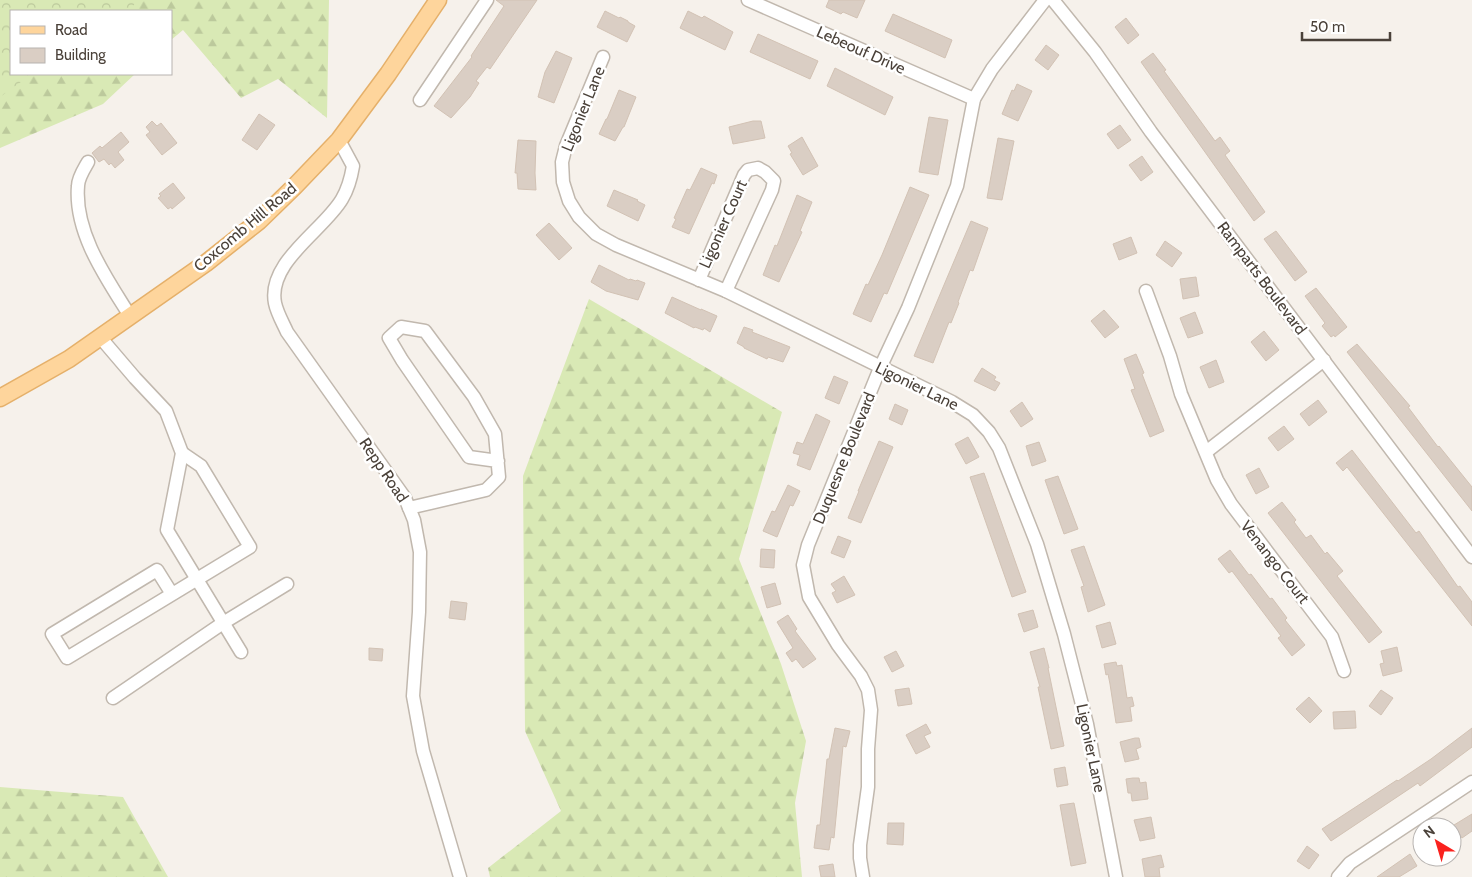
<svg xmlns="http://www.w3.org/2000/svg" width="1472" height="877" font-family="Cabin,sans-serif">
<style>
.forest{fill:url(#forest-firs)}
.park{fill:url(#park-crowns)}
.building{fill:#dacec4;stroke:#d2c2b4}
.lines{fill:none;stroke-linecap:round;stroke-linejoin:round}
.minor-casing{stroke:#c1b8ae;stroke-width:15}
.major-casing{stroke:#e5b06a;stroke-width:19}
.minor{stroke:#fff;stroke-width:12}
.major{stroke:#fed59c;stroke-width:16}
.labels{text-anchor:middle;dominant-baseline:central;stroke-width:5;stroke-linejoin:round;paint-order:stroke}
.street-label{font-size:16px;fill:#4a4139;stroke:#fff}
</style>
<defs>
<pattern id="forest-firs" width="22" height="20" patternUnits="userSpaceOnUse" patternTransform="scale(1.25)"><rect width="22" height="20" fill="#d9e9b5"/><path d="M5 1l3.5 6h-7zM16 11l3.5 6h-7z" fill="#bcc99c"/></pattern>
<pattern id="park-crowns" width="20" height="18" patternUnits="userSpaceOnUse" patternTransform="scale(1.25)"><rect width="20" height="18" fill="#d9e9b5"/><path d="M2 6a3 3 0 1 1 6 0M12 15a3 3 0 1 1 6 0" fill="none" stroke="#bcc99c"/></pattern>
</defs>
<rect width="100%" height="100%" fill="#f6f1eb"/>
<g class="forest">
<polygon points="0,0 329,0 327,118 278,79 241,98 183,30 171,40 171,11 11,11 11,74 135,74 103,104 0,148"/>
<polygon points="589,299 782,412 739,559 781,664 806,741 795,803 802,877 490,877 488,868 561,811 525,731 523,476"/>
<polygon points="0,787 123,797 168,877 0,877"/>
</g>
<polygon class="park" points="0,0 137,0 130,11 11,11 11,74 32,74 0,97"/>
<g class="building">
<polygon points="496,0 537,0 490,69 487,67 476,81 479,83 470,97 451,118 434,106 472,57 471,56 504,6"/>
<polygon points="829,0 865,0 857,18 843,12 841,14 826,7"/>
<polygon points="605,11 619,18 620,17 628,21 628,22 635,26 627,42 597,27"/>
<polygon points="688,11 702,18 704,16 733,32 725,50 680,28"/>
<polygon points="893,14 952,40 945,58 885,31"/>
<polygon points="1126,18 1139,35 1128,44 1115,27"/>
<polygon points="758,34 818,61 810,79 750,52"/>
<polygon points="1046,45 1059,55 1048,70 1035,60"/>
<polygon points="556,51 572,58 554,103 538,97 545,72"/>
<polygon points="1153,53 1166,70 1164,71 1215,141 1220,137 1230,151 1225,155 1265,212 1254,221 1141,62"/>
<polygon points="835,68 893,97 885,115 827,86"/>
<polygon points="1017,84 1032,91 1018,121 1002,114 1012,90 1014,91"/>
<polygon points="619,90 636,97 624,127 623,127 615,141 599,134 606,119 607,119"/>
<polygon points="259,114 275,125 257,150 242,140"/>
<polygon points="929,117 948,120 938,175 919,172"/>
<polygon points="152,121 157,126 161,123 177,143 162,155 146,135 150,132 146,127"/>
<polygon points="753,121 761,121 765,138 733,144 729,127"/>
<polygon points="1120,125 1131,140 1118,149 1107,134"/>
<polygon points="121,132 129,142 118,152 124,160 115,168 111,163 109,165 104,159 99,162 92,153 100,146 102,148"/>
<polygon points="802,137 818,166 803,175 790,154 792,153 788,146"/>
<polygon points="998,138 1014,141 1002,200 987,198"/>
<polygon points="518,140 536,141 535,173 536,190 518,189 517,173 515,173"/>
<polygon points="1142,156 1153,172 1141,181 1129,165"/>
<polygon points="701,168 717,175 714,184 712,183 689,234 672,227 676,219 674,218 687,189 690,190"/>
<polygon points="173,183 185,198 172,209 171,207 168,209 158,198 161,196 159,194"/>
<polygon points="910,187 929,195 887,294 884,293 871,322 853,314 866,284 868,285 882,255"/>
<polygon points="614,190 638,200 637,201 645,205 638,221 607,206"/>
<polygon points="797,195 812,202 800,231 802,232 779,282 763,275 775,245 777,246"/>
<polygon points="971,221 988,228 973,271 970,270 958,302 959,303 951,323 949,322 933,363 914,356"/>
<polygon points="549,223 572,248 559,260 536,235"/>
<polygon points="1276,231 1307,272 1295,281 1264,239"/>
<polygon points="1131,237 1137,253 1119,260 1113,244"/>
<polygon points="1165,241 1182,253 1172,267 1156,255"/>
<polygon points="599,265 629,280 630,279 636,281 637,280 645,283 638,300 606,291 591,282"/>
<polygon points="1196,277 1199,296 1183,299 1180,279"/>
<polygon points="1316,288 1347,327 1335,337 1334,335 1331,337 1322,326 1325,323 1305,296"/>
<polygon points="672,297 701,310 701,309 717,316 710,332 704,328 703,330 695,327 694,328 665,313"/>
<polygon points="1104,310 1119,327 1105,338 1091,321"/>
<polygon points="1195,312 1203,333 1188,338 1180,318"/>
<polygon points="744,327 753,330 752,332 790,347 783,362 768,357 767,359 744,348 744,347 737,343"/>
<polygon points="1264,331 1279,350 1266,361 1251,342"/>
<polygon points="1357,344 1410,406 1408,407 1438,447 1439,446 1472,487 1472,511 1347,352"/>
<polygon points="1136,354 1144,373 1142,374 1164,431 1150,437 1131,390 1135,389 1124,359"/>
<polygon points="1216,360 1224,382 1209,388 1200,367"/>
<polygon points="982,368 996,377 994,380 1000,383 995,391 974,381"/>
<polygon points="834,376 848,382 839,404 825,398"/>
<polygon points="1318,400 1327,412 1309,426 1300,414"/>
<polygon points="1022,402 1033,419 1021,427 1010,411"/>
<polygon points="895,404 908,410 902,425 889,419"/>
<polygon points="816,414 830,421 810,470 797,465 800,455 793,453 797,442 803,444"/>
<polygon points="1284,426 1294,439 1278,451 1268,438"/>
<polygon points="968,437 979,457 966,464 955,444"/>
<polygon points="879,441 893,447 861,523 848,518 859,491 858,491"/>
<polygon points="1039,442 1046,461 1032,466 1026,446"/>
<polygon points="1352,450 1416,533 1419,531 1458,587 1460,586 1472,602 1472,626 1347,467 1343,471 1336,463"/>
<polygon points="1259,468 1269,487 1256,494 1246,475"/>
<polygon points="984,473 1026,592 1012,597 970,477"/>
<polygon points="1058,476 1078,529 1064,534 1045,480"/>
<polygon points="788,485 800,491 793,506 790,505 777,537 763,531 772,511 775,512"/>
<polygon points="1282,502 1296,520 1294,522 1306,538 1311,535 1325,554 1327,552 1343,571 1337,576 1382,632 1369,643 1268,513"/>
<polygon points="838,536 851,541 844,558 831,553"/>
<polygon points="1084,546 1105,605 1088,612 1081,587 1084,586 1071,550"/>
<polygon points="761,549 775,550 774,568 760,567"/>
<polygon points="1230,550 1249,575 1251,574 1270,599 1272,598 1287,618 1285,620 1305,645 1292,656 1278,638 1281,636 1232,571 1229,573 1218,559"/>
<polygon points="844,576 855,595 837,603 832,593 836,591 831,584"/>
<polygon points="775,583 781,604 767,608 761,587"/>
<polygon points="451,601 467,603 465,620 449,618"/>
<polygon points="1033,610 1038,627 1024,632 1018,614"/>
<polygon points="788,615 797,629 795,631 816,659 803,668 796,659 792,662 786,653 793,648 777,622"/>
<polygon points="1110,622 1116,644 1102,648 1096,626"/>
<polygon points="1397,647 1402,671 1383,676 1380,664 1384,663 1381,651"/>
<polygon points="369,648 383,649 382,661 369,660"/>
<polygon points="1044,648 1049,668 1048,668 1064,746 1051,749 1038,687 1040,687 1030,652"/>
<polygon points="896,651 904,666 892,672 884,657"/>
<polygon points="1116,662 1117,666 1122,665 1127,698 1132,697 1134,706 1130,707 1132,721 1116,723 1110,684 1108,674 1106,675 1104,664"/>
<polygon points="909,688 912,704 898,706 895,690"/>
<polygon points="1381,690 1393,698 1381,715 1369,706"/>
<polygon points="1309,697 1322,711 1310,723 1296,709"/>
<polygon points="1355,711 1356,728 1334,729 1333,712"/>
<polygon points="926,724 931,733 924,736 930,747 916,754 906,735"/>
<polygon points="835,728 850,731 846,747 843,746 834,838 831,837 829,850 814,848 817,825 820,825 827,759 829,759"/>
<polygon points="1472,728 1472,747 1420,786 1418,783 1331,841 1322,829 1397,780 1398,781 1431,759"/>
<polygon points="1135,738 1139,738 1141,747 1136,749 1139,759 1125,762 1120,742"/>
<polygon points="1065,767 1068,785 1057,787 1054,769"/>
<polygon points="1133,778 1139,778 1140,783 1146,782 1148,799 1132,801 1131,793 1128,793 1126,779"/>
<polygon points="1074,803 1086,863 1071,866 1060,805"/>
<polygon points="1472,814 1472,831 1462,838 1454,825"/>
<polygon points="1151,817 1155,838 1140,841 1134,820"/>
<polygon points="888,823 904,823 903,845 887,844"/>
<polygon points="1307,846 1319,855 1309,869 1297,861"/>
<polygon points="1410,854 1417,866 1399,877 1377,877"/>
<polygon points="1161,855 1164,867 1159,868 1160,877 1145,877 1142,859"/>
<polygon points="833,864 835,877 821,877 819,866"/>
</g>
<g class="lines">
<defs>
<g id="minor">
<polyline points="748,0 974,99"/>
<polyline points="1053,0 1095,52 1151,132 1472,557"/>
<polyline points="603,57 566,146 562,162 563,182 569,201 579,217 596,234 616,245 726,291 952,402 973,415 989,432 999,448 1037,544 1064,634 1087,724 1116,877"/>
<polyline points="420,100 487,0"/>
<path d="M339,140l14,26c-2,12 -5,23 -11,33 -18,31 -75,63 -67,104 2,10 8,20 12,29l118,166 9,22 6,32 -1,60 -6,84 10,55 37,126"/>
<path d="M88,162c-4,7 -10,16 -10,24 -4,47 29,93 52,130"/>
<polyline points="699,280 744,175 748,170 758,168 765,172 774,181 772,190 726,291"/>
<polyline points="1146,291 1170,356 1181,394 1217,480 1231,504 1332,637 1344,671"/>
<polyline points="100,337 135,378 166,411 182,453 167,530 241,652"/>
<polyline points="1206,452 1324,360"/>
<polyline points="409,508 486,490 499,477 495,434 474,397 425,331 401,327 389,338 402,360 469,457 498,461"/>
<polyline points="172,594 157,570 52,634 67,658 250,547 201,466 182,453"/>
<polyline points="113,698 223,623 287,584"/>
<polyline points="863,877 860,858 860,845 868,787 868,749 871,710 868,690 861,676 838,645 809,597 803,565 808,545 880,368 908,308 957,186 974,99 992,69 1045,0"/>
<polyline points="1338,877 1350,863 1472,782"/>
</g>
<polyline id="major" points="0,398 69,359 206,263 259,221 294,187 339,140 388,74 438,0"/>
</defs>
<use href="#minor" class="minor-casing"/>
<use href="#major" class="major-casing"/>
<use href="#minor" class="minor"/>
<use href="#major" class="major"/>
</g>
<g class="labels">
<g class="street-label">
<text transform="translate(861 50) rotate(24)">Lebeouf Drive</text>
<text transform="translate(583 109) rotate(-68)">Ligonier Lane</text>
<text transform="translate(723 224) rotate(-66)">Ligonier Court</text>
<text transform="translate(245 227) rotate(-40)">Coxcomb Hill Road</text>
<text transform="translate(1262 278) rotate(53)">Ramparts Boulevard</text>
<text transform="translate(917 386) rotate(26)">Ligonier Lane</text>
<text transform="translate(844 458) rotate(-68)">Duquesne Boulevard</text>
<text transform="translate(384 470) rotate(56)">Repp Road</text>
<text transform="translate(1275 562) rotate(52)">Venango Court</text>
<text transform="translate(1091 748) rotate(78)">Ligonier Lane</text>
</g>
</g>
<rect x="10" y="10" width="162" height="65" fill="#ffffff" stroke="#b7b3b0"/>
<rect x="20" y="26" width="25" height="8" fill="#fed59c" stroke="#b7b3b0"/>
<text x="55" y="35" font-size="15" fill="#4a4139">Road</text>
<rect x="20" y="48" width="25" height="15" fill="#dacec4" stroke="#b7b3b0"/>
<text x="55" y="60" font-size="15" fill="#4a4139">Building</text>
<g transform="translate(1437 842) rotate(322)"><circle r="24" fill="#ffffff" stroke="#b7b3b0"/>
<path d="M0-4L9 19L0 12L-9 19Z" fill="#fa221e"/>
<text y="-8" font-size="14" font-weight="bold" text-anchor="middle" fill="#4a4139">N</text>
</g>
<path d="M1302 32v8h88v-8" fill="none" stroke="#4a4139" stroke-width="2.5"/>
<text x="1310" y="32" font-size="15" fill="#4a4139" stroke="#ffffff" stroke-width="4" paint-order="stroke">50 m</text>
</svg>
